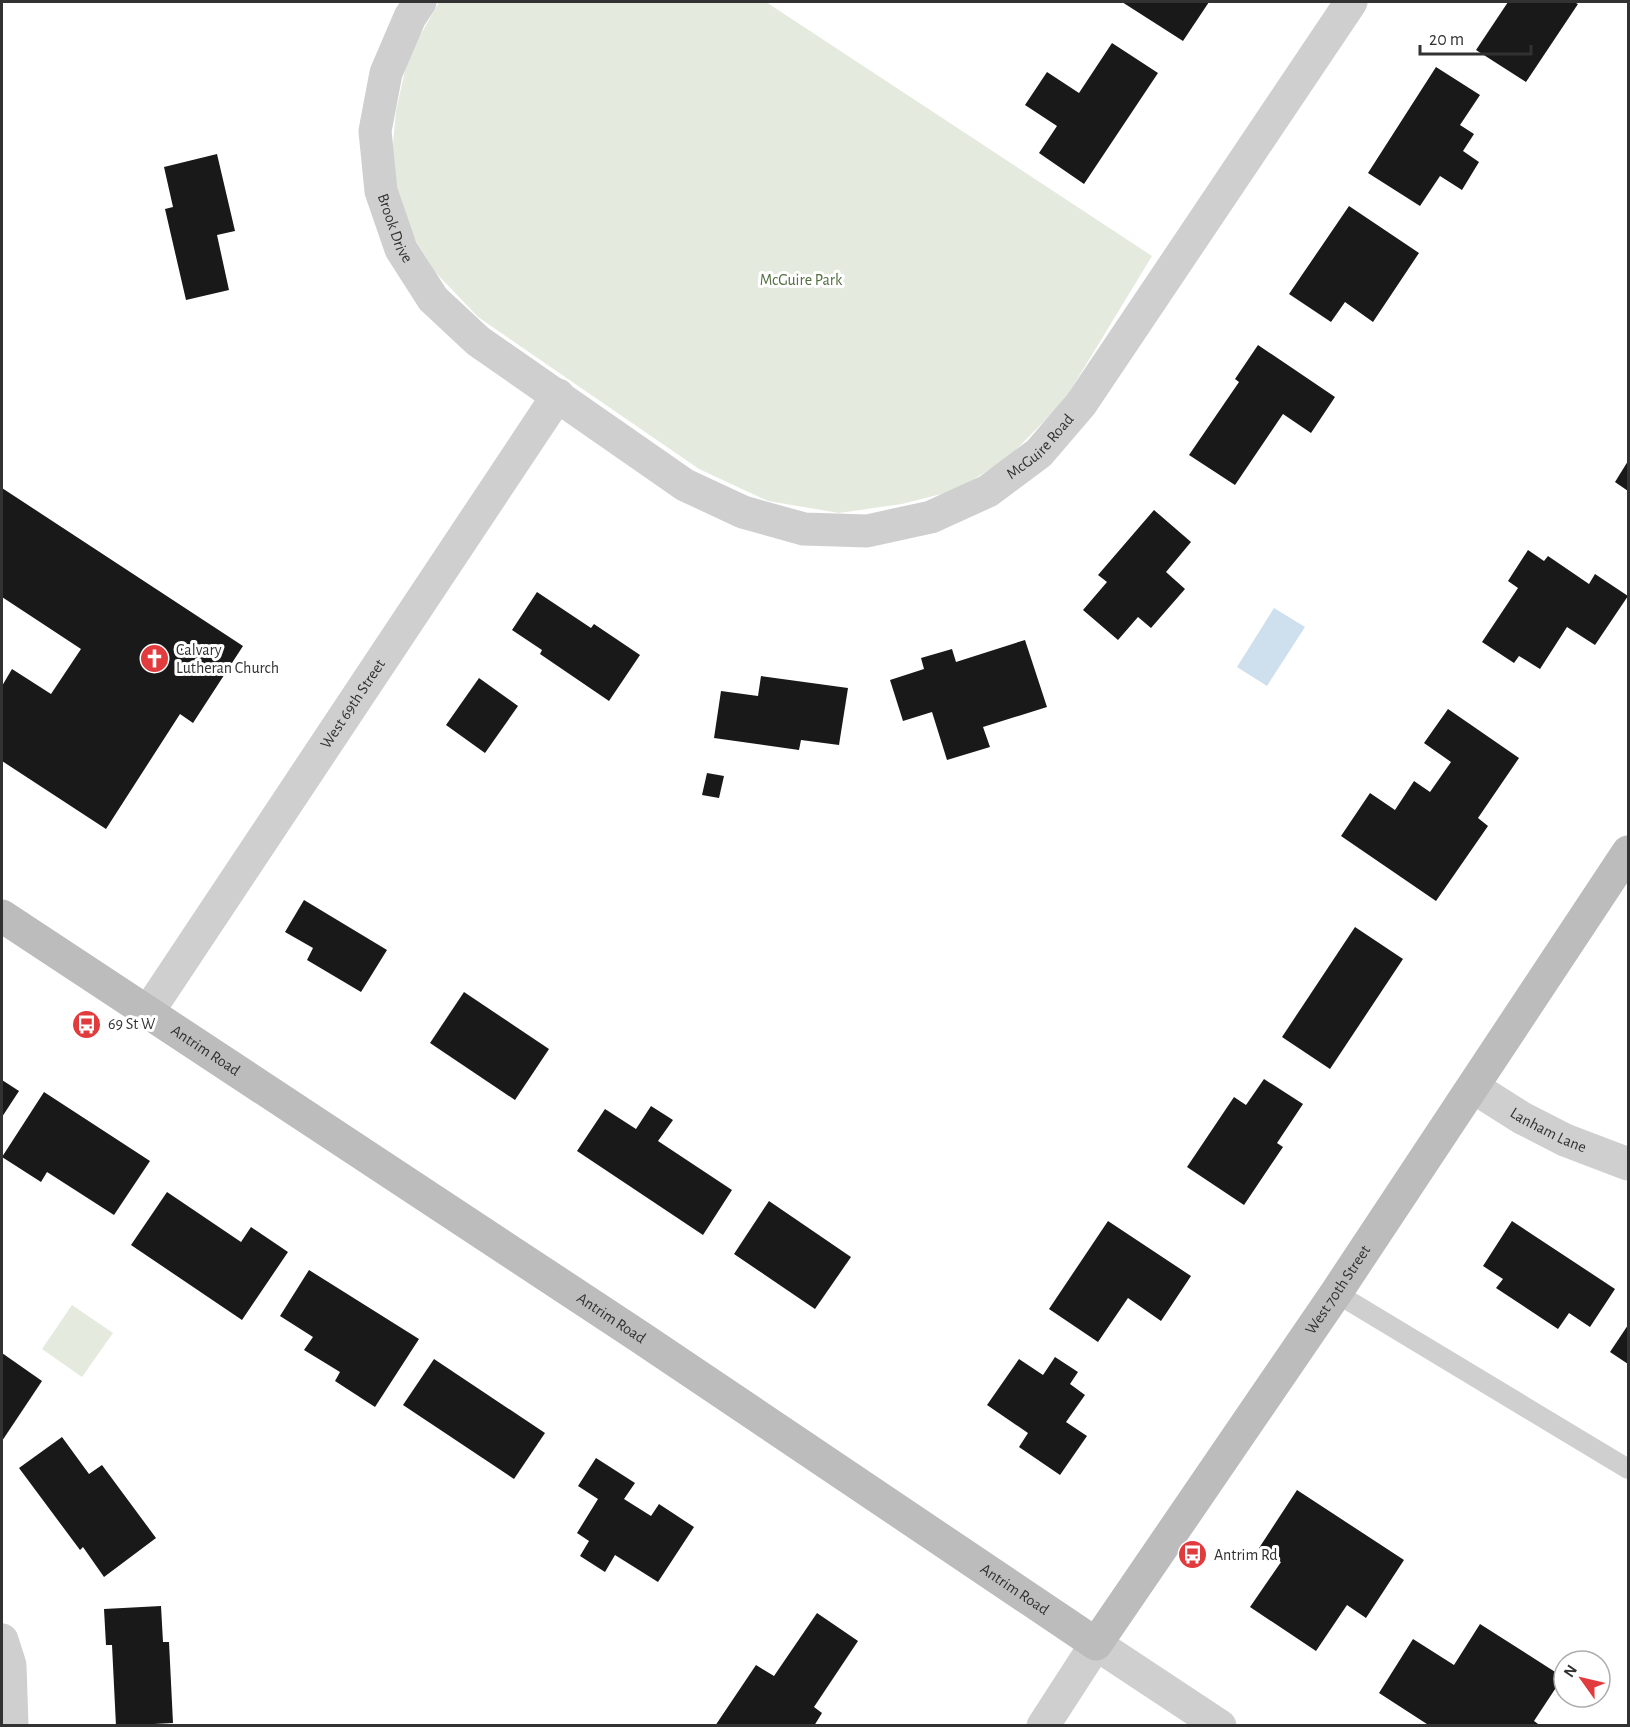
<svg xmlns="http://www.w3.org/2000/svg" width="1630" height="1727" font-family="'Alegreya Sans',sans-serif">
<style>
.green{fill:#e4ebde}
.water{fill:#cedfed}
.building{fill:#191919}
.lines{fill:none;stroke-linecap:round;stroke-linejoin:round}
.lane{stroke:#cfcfcf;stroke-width:20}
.street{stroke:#cfcfcf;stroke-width:33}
.secondary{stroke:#bcbcbc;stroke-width:33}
.labels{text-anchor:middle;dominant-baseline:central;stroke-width:6;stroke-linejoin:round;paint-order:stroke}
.street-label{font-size:16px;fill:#323232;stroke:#fff}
.park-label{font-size:16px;fill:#526e3f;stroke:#fff}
.poi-label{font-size:16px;fill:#323232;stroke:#fff;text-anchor:start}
</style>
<rect width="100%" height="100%" fill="#fff"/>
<g class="green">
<polygon points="439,2 766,2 1152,256 1064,401 1009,457 957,490 902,504 839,513 768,501 699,469 478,317 435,272 405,223 391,165 396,111 408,57"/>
<polygon points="72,1305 113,1333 82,1377 42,1349"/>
</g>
<polygon class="water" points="1274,608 1305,627 1267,686 1237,667"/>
<g class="building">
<polygon points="1122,2 1209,2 1183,41"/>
<polygon points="1508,2 1574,2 1578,4 1526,82 1476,50"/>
<polygon points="1112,43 1158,73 1084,184 1039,153 1057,126 1025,105 1047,72 1079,93"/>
<polygon points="1436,67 1480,95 1460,125 1474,134 1463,151 1479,162 1462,190 1440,176 1420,206 1368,173"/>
<polygon points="217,154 235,231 217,235 229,290 186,300 165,209 173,207 164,167"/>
<polygon points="1349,206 1419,253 1373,322 1345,302 1331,322 1289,294"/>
<polygon points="1258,345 1335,397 1311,433 1283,414 1235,485 1189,455 1239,382 1235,379"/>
<polygon points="1628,461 1628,491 1615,482"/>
<polygon points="2,488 243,646 193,723 180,714 106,829 2,761 2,686 12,669 51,694 81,649 2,597"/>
<polygon points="1154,510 1191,542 1166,572 1185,589 1151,628 1138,617 1118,640 1083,610 1107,582 1098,575"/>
<polygon points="1528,550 1544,561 1548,556 1589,584 1595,574 1628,596 1595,645 1567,627 1540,669 1519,656 1514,663 1482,642 1518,588 1508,581"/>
<polygon points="537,592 591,628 594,624 640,655 609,701 540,654 542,650 512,630"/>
<polygon points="1025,640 1047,707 983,727 990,747 947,760 932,712 903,721 890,680 924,669 921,658 952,649 956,662"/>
<polygon points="761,676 848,688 839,745 801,740 799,750 714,738 721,691 758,696"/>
<polygon points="479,678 518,706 485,753 446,725"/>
<polygon points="1448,709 1519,758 1478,818 1488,826 1436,901 1341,836 1370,793 1395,810 1414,781 1430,792 1451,762 1424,743"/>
<polygon points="707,773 724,776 719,798 702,795"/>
<polygon points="304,900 387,950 361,992 307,960 313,948 285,932"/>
<polygon points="1355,927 1403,959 1330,1069 1282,1037"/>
<polygon points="464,992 549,1049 515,1100 430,1043"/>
<polygon points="1264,1079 1303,1104 1277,1143 1283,1147 1244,1205 1187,1167 1234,1097 1246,1105"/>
<polygon points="2,1080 19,1091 2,1117"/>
<polygon points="44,1092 150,1161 114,1215 47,1172 41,1182 2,1157"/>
<polygon points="651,1106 673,1120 658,1141 732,1190 703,1235 577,1151 605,1109 636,1129"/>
<polygon points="167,1192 241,1242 251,1227 288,1252 242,1320 131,1245"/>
<polygon points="769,1201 851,1257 815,1309 734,1254"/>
<polygon points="1108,1221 1191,1276 1161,1321 1128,1298 1098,1342 1049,1309"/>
<polygon points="1512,1221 1615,1289 1590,1327 1569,1313 1558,1329 1496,1288 1503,1279 1483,1266"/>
<polygon points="309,1270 419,1339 375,1407 335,1381 340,1372 304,1350 313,1337 280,1316"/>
<polygon points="1628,1325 1628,1364 1610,1352"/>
<polygon points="2,1353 42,1381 2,1441"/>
<polygon points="1055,1357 1078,1372 1070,1384 1085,1395 1066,1422 1087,1436 1060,1475 1019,1447 1028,1433 987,1405 1019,1359 1043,1375"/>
<polygon points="434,1359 545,1433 514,1479 403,1405"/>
<polygon points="62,1437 89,1474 102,1465 156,1538 104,1577 83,1547 80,1550 19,1468"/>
<polygon points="596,1458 635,1483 624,1499 651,1516 659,1504 694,1527 658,1582 615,1555 605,1572 580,1556 589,1541 577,1533 598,1499 578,1486"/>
<polygon points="1297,1490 1404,1560 1366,1618 1347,1605 1316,1651 1250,1607 1281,1562 1259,1548"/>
<polygon points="161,1606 163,1642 169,1642 173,1723 116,1726 112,1645 106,1645 104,1609"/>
<polygon points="817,1613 858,1641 814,1707 822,1713 814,1726 715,1726 756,1665 774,1676"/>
<polygon points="1480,1624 1563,1677 1534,1721 1541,1726 1430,1726 1379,1693 1413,1639 1454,1665"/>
</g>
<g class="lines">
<polyline class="lane" points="1336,1293 1628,1469"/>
<g class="street">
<path id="s1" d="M420,2l-10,15 -24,56 -11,58 6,60 20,58 32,50 45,42 207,144 58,27 61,17 63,2 64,-14 57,-26 51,-38 42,-49 270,-402"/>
<path id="s2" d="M148,1012l410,-617"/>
<path id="s3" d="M1473,1087l49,31 43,22 63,24"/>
<polyline points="2,1640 10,1665 12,1726"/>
<polyline points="1043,1726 1096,1644 1220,1726"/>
</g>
<path class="secondary" id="s4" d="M2,916l638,421 456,307 240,-351 292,-441"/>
</g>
<defs>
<symbol id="church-disc" viewBox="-11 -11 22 22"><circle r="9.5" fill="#e23b3d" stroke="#fff"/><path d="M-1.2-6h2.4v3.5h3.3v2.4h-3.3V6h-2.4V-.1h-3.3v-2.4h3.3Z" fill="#fff"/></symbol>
<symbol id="bus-disc" viewBox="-11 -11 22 22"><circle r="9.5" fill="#e23b3d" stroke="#fff"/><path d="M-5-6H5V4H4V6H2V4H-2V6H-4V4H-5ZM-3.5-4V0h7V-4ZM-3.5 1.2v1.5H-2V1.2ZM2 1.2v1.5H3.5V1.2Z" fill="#fff"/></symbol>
</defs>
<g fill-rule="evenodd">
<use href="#church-disc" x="138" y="642" width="33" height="33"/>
<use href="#bus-disc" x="70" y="1008" width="33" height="33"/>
<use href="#bus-disc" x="1176" y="1538" width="33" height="33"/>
</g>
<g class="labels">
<g class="street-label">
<text stroke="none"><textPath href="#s1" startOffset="238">Brook Drive</textPath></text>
<text stroke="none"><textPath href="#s1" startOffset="1020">McGuire Road</textPath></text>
<text stroke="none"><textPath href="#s2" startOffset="370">West 69th Street</textPath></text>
<text stroke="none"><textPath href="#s4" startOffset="244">Antrim Road</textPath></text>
<text stroke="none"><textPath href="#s3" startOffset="87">Lanham Lane</textPath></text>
<text stroke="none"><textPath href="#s4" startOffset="1743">West 70th Street</textPath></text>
<text stroke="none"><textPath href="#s4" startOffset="730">Antrim Road</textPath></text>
<text stroke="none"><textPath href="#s4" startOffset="1216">Antrim Road</textPath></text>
</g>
<g class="park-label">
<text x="801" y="280">McGuire Park</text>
</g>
<g class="poi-label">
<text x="176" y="650">Calvary<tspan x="176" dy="18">Lutheran Church</tspan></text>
<text x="108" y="1024">69 St W</text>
<text x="1214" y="1555">Antrim Rd</text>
</g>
</g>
<rect width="1630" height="1727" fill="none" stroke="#323232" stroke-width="6"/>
<g transform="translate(1582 1679) rotate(304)"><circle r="28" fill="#ffffff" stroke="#adadad" stroke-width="1.5"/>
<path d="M0-4.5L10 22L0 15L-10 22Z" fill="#e23b3d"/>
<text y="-9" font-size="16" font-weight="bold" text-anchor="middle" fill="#323232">N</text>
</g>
<path d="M1420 45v9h111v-9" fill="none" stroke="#323232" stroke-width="3"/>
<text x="1429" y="45" font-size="18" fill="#323232" stroke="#ffffff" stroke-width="4.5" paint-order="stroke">20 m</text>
</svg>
